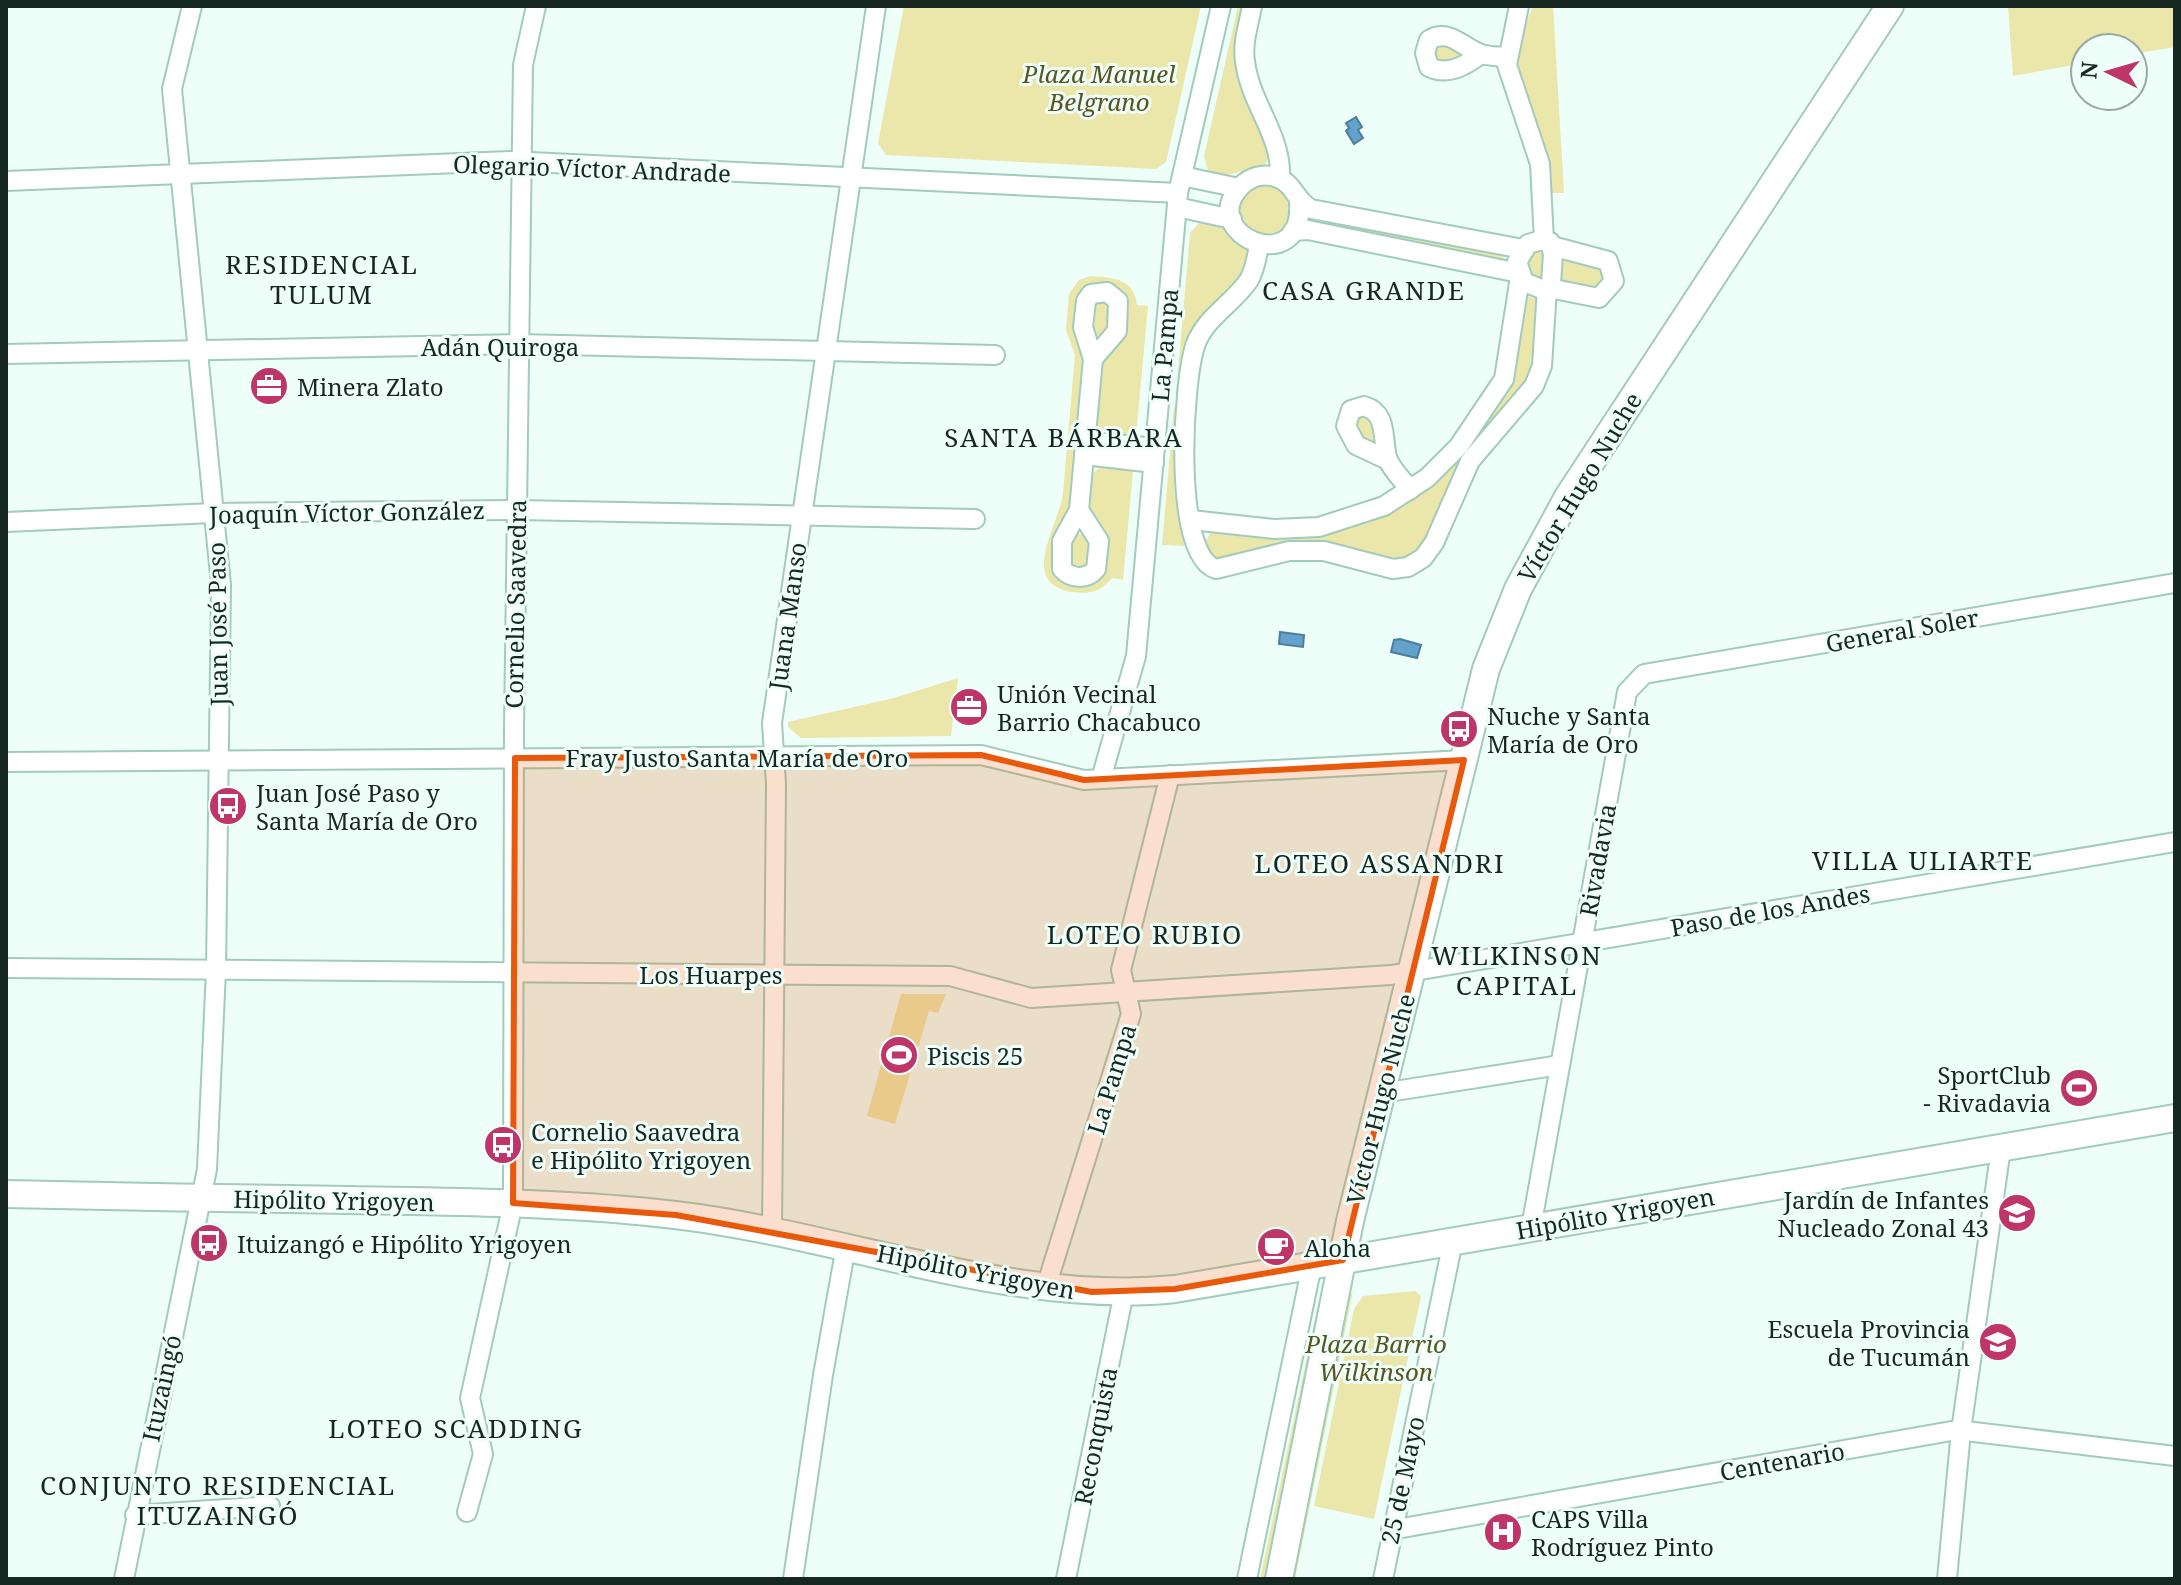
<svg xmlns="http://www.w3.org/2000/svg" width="2181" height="1585" font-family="'Noto Serif',serif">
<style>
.green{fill:#ebe6aa}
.water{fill:#63a2cc;stroke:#4c7d99;stroke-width:2}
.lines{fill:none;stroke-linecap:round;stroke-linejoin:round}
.street-casing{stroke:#a1ccbc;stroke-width:22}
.secondary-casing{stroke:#a1ccbc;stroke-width:30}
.street{stroke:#fff;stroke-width:18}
.secondary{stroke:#fff;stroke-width:26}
.marked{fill:#e8590c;fill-opacity:0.2;stroke:#e8590c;stroke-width:6;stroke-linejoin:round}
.labels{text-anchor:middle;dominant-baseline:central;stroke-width:6;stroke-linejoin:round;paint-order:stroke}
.park-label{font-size:24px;font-style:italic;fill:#595420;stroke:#edfff8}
.street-label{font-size:24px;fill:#172822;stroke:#edfff8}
.poi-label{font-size:24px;fill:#172822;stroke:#edfff8;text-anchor:start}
.neighbourhood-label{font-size:26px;letter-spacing:2px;fill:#172822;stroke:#edfff8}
</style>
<rect width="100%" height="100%" fill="#edfff8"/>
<g class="green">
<polygon points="904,6 1201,6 1166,162 1156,169 886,155 878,143"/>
<path d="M1238,6h8c-5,24 -13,50 -7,74 3,15 43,74 24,86 -3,2 -8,1 -12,2 -16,5 -24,9 -42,7l-5,-19z"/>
<polygon points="1533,6 1553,6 1564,193 1552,193 1545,148 1524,91 1518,63 1519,40"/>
<polygon points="2008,6 2175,6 2175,47 2133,54 2133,48 2085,48 2085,63 2013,76"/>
<polygon points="1447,44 1461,52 1462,57 1451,64 1433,60 1434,45"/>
<circle cx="1265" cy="210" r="26"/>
<polygon points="1307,216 1502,256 1505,259 1308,222"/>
<polygon points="1201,221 1225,225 1249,250 1249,255 1235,285 1209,307 1196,325 1179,395 1176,394 1190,233"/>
<polygon points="1537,249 1546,249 1545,281 1530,279 1522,260"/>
<polygon points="1562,255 1603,266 1605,280 1595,291 1557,287"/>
<path d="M1091,276c23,2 43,2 46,29l11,1 -12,130 -31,-2 -10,-10 6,-59 23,-29 3,-8 2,-27 -5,-10 -11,-5 -24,-1 -12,11 -2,32 8,28 -13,155 -14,26 -3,31 7,12 26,5 16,-7 3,-44 -16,-27 1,-31 9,-8 34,3 -10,109 -11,-2c-12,14 -21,16 -39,14 -57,-8 -13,-68 -10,-99l12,-138 -9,-25 3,-36 10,-14z"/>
<polygon points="1527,296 1541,300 1533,373 1417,556 1393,563 1334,547 1215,561 1204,543 1212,531 1383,512 1504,391"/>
<polygon points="1103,300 1109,303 1111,326 1098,336 1091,330 1094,303"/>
<polygon points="1179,406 1182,407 1174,491 1185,546 1162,545 1174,407"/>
<polygon points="1358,414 1372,418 1377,445 1358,434 1353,421"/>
<polygon points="1078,534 1087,535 1092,543 1088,564 1078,569 1071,564 1070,543"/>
<polygon points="958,678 951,736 801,738 788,727 788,722 894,698"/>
<polygon points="901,994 946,994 938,1013 929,1011 895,1124 867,1116"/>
<polygon points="1353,1291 1295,1579 1291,1579 1346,1302"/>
<polygon points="1415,1291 1421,1296 1374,1519 1314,1506 1354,1309 1363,1296"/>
<polygon points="1319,1300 1322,1304 1266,1579 1260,1579"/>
</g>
<g class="water">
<polygon points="1356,117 1362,127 1358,130 1363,138 1354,144 1346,131 1349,128 1346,123"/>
<polygon points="1280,632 1304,635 1303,647 1279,644"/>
<polygon points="1400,639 1421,645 1417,658 1391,652 1394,640"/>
</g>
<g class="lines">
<defs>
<g id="street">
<path d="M1252,6c-3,18 -10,37 -7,55 5,43 37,73 35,117"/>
<polyline points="1519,6 1507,65 1540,164 1544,241"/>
<path d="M1481,54c-16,12 -33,22 -52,13l-4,-14 4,-13c20,-12 33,7 50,13 8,4 19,3 28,4"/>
<polyline points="1182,176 1239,188"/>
<polyline points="6,181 510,161 1178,193"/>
<path d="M1299,202c6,79 -105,32 -58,-16 9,-9 22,-13 34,-9 19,5 20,24 36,32l212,40"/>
<polyline points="1177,207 1232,219"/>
<polyline points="1293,231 1308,230 1519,273"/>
<polygon points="1542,240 1550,242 1553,254 1551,284 1544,290 1524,282 1517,262 1528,244"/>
<path d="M1259,245c-2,11 -4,25 -10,35 -16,24 -44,37 -54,66 -12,37 -23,209 21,223l73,-18h35l69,18 15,-2 15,-9 11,-15 36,-82 64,-75 8,-20 5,-77"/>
<polyline points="1549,288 1599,298 1614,281 1608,261 1552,246"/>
<polyline points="6,354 519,344 995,355"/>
<polyline points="1085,441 1155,448"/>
<polyline points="1084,455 1154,463"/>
<path d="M1388,460l-32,-15 -10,-19 5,-16 13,-4c24,7 18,32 23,51 3,11 16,23 23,33"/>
<path d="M1079,510l20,31 -3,28c-9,11 -25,10 -34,0v-28l17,-31 14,-151 -10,-32 3,-26 5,-7 16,-2 11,9 -1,30 -24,28"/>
<polyline points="1191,520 1274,529 1319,527 1384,506 1427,478 1459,446 1504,379 1520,277"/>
<polyline points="6,522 214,513 517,510 975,519"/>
<polyline points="6,762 981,755 1084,780 1464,760"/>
<polyline points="1101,779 1136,656 1178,193 1221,6"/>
<polyline points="6,968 950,976 1031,998 1391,975 2175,842"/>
<polyline points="1382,1093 1560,1065"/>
<polyline points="1531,1228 1627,692 1644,674 2175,583"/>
<polyline points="772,1231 776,784 772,723 876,6"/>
<polyline points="1046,1287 1131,1014 1121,970 1170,775"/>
<polyline points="467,1512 483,1454 470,1398 513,1203 514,729 523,65 536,6"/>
<polyline points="135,1515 270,1506"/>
<polyline points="1391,1530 1957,1430 2175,1456"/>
<polyline points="124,1579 207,1169 216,970 221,585 172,89 192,6"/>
<polyline points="793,1579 823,1375 846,1246"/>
<polyline points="1066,1579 1124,1292"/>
<polyline points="1247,1579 1312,1265"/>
<polyline points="1383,1579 1453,1241"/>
<polyline points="1947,1579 1961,1431 2001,1148"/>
</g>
<g id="secondary">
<path d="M6,1194c115,2 229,5 344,6 109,2 217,2 325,15 164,19 337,91 500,74l1000,-171"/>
<polyline points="1279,1579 1350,1221 1486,669 1518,589 1568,497 1890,6"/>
</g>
</defs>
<use href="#street" class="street-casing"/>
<use href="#secondary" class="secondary-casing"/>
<use href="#street" class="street"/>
<use href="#secondary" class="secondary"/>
</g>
<path class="marked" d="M981,755l103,25 380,-20 -121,500 -168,29 -83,3 -416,-77 -163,-12 2,-445z"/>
<defs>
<symbol id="office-disc" viewBox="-11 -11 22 22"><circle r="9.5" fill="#bf3469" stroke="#edfff8"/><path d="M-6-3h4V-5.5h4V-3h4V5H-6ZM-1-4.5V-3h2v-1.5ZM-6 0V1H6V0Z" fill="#fff"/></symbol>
<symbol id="bus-disc" viewBox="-11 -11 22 22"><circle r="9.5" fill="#bf3469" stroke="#edfff8"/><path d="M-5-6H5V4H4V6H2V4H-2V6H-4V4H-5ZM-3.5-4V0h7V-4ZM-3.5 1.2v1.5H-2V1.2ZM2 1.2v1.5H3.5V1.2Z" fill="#fff"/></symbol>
<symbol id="stadium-disc" viewBox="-11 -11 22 22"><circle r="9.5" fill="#bf3469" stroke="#edfff8"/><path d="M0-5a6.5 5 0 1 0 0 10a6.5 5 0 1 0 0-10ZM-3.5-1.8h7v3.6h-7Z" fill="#fff"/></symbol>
<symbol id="school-disc" viewBox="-11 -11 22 22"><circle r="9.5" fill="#bf3469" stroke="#edfff8"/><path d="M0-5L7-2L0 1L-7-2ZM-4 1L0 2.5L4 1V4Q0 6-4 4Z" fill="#fff"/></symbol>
<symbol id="cafe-disc" viewBox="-11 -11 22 22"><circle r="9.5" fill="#bf3469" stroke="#edfff8"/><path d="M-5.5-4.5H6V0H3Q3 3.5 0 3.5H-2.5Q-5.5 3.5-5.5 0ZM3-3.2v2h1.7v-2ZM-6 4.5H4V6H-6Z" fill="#fff"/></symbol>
<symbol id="hospital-disc" viewBox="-11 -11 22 22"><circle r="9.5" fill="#bf3469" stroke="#edfff8"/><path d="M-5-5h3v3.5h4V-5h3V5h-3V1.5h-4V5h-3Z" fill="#fff"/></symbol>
</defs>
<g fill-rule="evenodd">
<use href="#office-disc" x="247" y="364" width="44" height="44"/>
<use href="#office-disc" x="947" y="685" width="44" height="44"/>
<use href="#bus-disc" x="1437" y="707" width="44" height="44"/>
<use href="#bus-disc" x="206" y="784" width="44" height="44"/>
<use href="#stadium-disc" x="877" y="1033" width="44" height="44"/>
<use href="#stadium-disc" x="2057" y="1066" width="44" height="44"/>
<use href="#bus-disc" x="481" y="1123" width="44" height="44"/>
<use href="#school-disc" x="1995" y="1191" width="44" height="44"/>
<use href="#bus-disc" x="187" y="1221" width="44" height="44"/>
<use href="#cafe-disc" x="1254" y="1225" width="44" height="44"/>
<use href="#school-disc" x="1976" y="1320" width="44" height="44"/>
<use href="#hospital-disc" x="1481" y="1510" width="44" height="44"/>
</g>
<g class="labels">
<g class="park-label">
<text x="1099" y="73">Plaza Manuel<tspan x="1099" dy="28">Belgrano</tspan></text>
<text x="1376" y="1343">Plaza Barrio<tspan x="1376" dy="28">Wilkinson</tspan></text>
</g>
<g class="street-label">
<text transform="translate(592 168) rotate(2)">Olegario Víctor Andrade</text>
<text transform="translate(1164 345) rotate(-85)">La Pampa</text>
<text x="500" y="346">Adán Quiroga</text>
<text transform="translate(1579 487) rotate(-59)">Víctor Hugo Nuche</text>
<text transform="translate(347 512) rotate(-1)">Joaquín Víctor González</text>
<text transform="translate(515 604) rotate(-89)">Cornelio Saavedra</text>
<text transform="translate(787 616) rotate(-82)">Juana Manso</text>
<text transform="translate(217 624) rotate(-91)">Juan José Paso</text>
<text transform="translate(1902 630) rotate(-10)">General Soler</text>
<text x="737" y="757">Fray Justo Santa María de Oro</text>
<text transform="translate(1597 860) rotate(-80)">Rivadavia</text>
<text transform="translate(1770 910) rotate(-10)">Paso de los Andes</text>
<text x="711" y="974">Los Huarpes</text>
<text transform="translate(1111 1079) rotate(-73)">La Pampa</text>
<text transform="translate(1380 1099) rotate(-76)">Víctor Hugo Nuche</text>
<text transform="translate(334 1200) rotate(1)">Hipólito Yrigoyen</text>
<text transform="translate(1615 1213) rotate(-10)">Hipólito Yrigoyen</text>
<text transform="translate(976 1271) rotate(11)">Hipólito Yrigoyen</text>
<text transform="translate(161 1388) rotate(-78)">Ituzaingó</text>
<text transform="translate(1095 1436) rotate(-79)">Reconquista</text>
<text transform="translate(1782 1461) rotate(-10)">Centenario</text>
<text transform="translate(1402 1480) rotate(-78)">25 de Mayo</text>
</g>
<g class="poi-label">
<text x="297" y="386">Minera Zlato</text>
<text x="997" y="693">Unión Vecinal<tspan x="997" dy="28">Barrio Chacabuco</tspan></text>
<text x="1487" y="715">Nuche y Santa<tspan x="1487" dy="28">María de Oro</tspan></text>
<text x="256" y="792">Juan José Paso y<tspan x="256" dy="28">Santa María de Oro</tspan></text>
<text x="927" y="1055">Piscis 25</text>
<text x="2051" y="1074" text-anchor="end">SportClub<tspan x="2051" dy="28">- Rivadavia</tspan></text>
<text x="531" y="1131">Cornelio Saavedra<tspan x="531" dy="28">e Hipólito Yrigoyen</tspan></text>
<text x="1989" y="1199" text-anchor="end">Jardín de Infantes<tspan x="1989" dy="28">Nucleado Zonal 43</tspan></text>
<text x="237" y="1243">Ituizangó e Hipólito Yrigoyen</text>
<text x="1304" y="1247">Aloha</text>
<text x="1970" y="1328" text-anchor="end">Escuela Provincia<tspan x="1970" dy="28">de Tucumán</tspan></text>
<text x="1531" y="1518">CAPS Villa<tspan x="1531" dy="28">Rodríguez Pinto</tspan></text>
</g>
<g class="neighbourhood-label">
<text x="322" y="264">RESIDENCIAL<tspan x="322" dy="30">TULUM</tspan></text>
<text x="1364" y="290">CASA GRANDE</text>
<text x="1064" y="437">SANTA BÁRBARA</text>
<text x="1923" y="860">VILLA ULIARTE</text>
<text x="1380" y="863">LOTEO ASSANDRI</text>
<text x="1145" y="934">LOTEO RUBIO</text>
<text x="1517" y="955">WILKINSON<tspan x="1517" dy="30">CAPITAL</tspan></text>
<text x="456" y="1428">LOTEO SCADDING</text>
<text x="218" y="1485">CONJUNTO RESIDENCIAL<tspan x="218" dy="30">ITUZAINGÓ</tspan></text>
</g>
</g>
<rect width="2181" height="1585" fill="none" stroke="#172822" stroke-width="16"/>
<g transform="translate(2109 72) rotate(275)"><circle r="38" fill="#edfff8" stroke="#97a9a2" stroke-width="2"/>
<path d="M0-6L14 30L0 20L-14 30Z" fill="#bf3469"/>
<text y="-12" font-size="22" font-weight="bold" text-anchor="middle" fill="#172822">N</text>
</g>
</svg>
